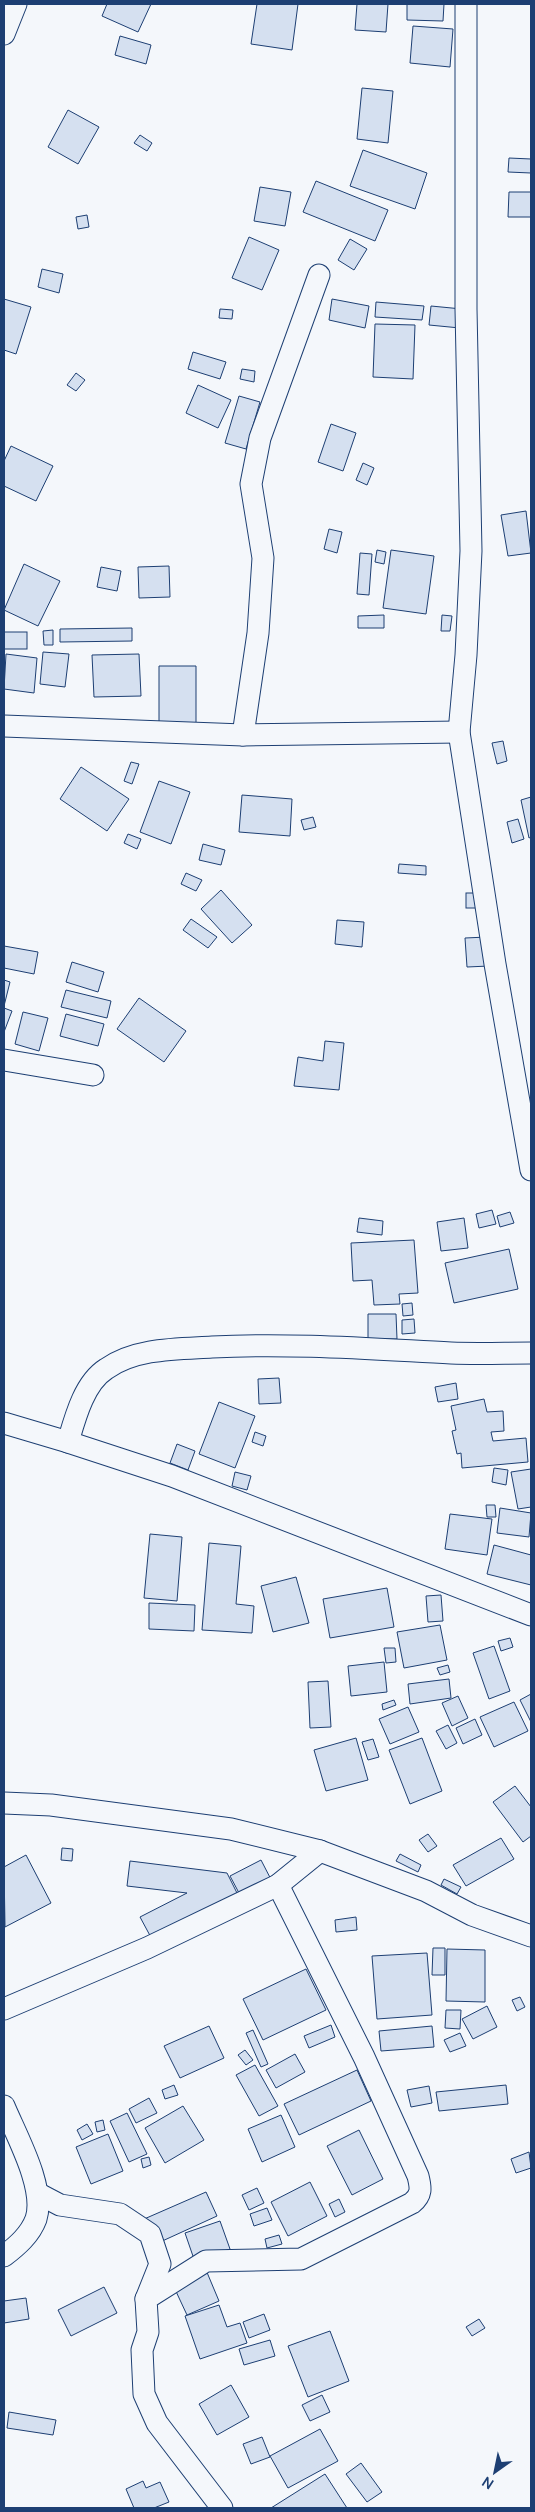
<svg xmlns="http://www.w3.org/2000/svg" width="535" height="2512" font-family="Manrope,sans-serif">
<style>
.building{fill:#d5e0f0;stroke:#1d3f73}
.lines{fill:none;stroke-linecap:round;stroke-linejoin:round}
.minor-casing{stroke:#1d3f73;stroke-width:23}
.minor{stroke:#f4f7fb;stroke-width:21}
</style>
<rect width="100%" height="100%" fill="#f4f7fb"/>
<g class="building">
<polygon points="107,4 151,4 138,32 102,16"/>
<polygon points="257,4 298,4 292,50 251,44"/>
<polygon points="357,4 388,4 386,32 355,30"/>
<polygon points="407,4 444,4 443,21 407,20"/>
<polygon points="413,26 453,29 450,67 410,63"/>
<polygon points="120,36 151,45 146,64 115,55"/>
<polygon points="362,88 393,91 388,143 357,139"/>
<polygon points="68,110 99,127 78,164 48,147"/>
<polygon points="140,135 152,143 147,151 134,143"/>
<polygon points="363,150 427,173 415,209 350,186"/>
<polygon points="509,158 531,159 531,173 508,172"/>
<polygon points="316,181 388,210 375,241 303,212"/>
<polygon points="260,187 291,192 285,226 254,221"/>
<polygon points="509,192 531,192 531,217 508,217"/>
<polygon points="87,215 89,227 78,229 76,217"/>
<polygon points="249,237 279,250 262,290 232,278"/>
<polygon points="350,239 367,249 354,270 338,260"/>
<polygon points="42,269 63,274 59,293 38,287"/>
<polygon points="4,299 31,307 16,354 4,350"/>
<polygon points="332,299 369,306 365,328 329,320"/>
<polygon points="376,302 424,306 422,320 375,317"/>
<polygon points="431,306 462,309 460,328 429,325"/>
<polygon points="220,309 233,310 232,319 219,318"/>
<polygon points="375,324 415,325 413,379 373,377"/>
<polygon points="193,352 226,362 220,379 188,369"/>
<polygon points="242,369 255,371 254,382 240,379"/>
<polygon points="76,373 85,380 76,391 67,385"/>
<polygon points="198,385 231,400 218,428 186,413"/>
<polygon points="239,396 260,402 246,449 225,443"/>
<polygon points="331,424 356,433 343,471 318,462"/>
<polygon points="11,446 53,466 36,501 4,486 4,461"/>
<polygon points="363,463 374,468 367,485 356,480"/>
<polygon points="526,511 531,553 508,556 501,515"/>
<polygon points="329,529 342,532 337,553 324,549"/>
<polygon points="377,550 386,552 384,564 375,562"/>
<polygon points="391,550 434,556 426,614 383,608"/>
<polygon points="360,553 372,554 369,595 357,594"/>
<polygon points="24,564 60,581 38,626 4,610"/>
<polygon points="169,566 170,597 139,598 138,567"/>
<polygon points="101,567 121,571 117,591 97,587"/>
<polygon points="384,615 384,628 358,628 358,616"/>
<polygon points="442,615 452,616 450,631 441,631"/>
<polygon points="132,628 132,641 60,642 60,629"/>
<polygon points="53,630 53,645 44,645 43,631"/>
<rect x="4" y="632" width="23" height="17"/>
<polygon points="43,652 69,654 65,687 40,684"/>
<polygon points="6,654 37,658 34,693 4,689"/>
<polygon points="139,654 141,696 94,697 92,655"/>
<polygon points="159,666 196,666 196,727 159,726"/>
<polygon points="503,741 507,761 497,764 492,743"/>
<polygon points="131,762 139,764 132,784 124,781"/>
<polygon points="81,767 129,799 107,831 60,799"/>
<polygon points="159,781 190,792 171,844 140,832"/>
<polygon points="242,795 292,799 290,836 239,832"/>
<polygon points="531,797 531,837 529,838 521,800"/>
<polygon points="313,817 316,827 304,830 301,820"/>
<polygon points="518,819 524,839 512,843 507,822"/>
<polygon points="128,834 141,839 137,849 124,843"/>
<polygon points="203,844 225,850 221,865 199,860"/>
<polygon points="399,864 426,866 426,875 398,873"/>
<polygon points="186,873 202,880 196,891 181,884"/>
<polygon points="221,890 252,925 232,943 201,909"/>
<rect x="466" y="893" width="11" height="15"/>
<polygon points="191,919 217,937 208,948 183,930"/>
<polygon points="337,920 364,922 362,947 335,944"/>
<polygon points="487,937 489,966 467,967 465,938"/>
<polygon points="4,946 38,952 34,974 4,968"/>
<polygon points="72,962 104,972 98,992 66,982"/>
<polygon points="4,980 10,982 4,1006"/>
<polygon points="66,990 111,1001 107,1018 61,1007"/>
<polygon points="139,998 186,1031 164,1062 117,1029"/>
<polygon points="4,1008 12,1011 4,1032"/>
<polygon points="23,1012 48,1018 39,1051 15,1044"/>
<polygon points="66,1014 104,1024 98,1046 60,1036"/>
<polygon points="325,1041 344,1043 339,1090 294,1086 298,1057 323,1061"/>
<polygon points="492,1210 496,1224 479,1228 476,1214"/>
<polygon points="510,1212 514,1223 500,1227 497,1216"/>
<polygon points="359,1218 383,1221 382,1235 357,1232"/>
<polygon points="464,1218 468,1248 441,1251 437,1222"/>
<polygon points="414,1240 418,1293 399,1294 400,1304 374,1305 372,1280 353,1281 351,1243"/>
<polygon points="509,1249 518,1289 454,1303 445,1263"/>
<polygon points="412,1303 413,1315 403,1316 402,1304"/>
<polygon points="368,1314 396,1314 397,1339 368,1339"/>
<polygon points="414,1319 415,1333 402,1334 402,1320"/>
<polygon points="279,1378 281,1403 259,1404 258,1379"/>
<polygon points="456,1383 458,1399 438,1402 435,1387"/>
<polygon points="484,1399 487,1412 503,1411 504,1431 491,1432 493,1441 526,1438 528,1462 462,1468 461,1453 457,1454 452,1431 456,1430 451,1406"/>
<polygon points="219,1402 255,1416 235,1468 199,1454"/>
<polygon points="255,1432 266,1436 263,1446 252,1442"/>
<polygon points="177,1444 195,1451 188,1470 170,1463"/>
<polygon points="494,1468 508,1470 506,1485 492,1482"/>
<polygon points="531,1469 531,1507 518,1509 511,1472"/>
<polygon points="235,1472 251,1476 247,1490 232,1486"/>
<polygon points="486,1505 495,1505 496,1517 487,1517"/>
<polygon points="500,1508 531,1513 529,1537 497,1533"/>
<polygon points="450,1514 492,1519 487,1555 445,1549"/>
<polygon points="150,1534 182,1537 177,1601 144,1598"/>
<polygon points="209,1543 241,1546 236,1604 254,1606 252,1633 202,1630"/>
<polygon points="494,1545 531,1555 531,1585 487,1574"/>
<polygon points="296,1577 309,1623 273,1632 261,1586"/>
<polygon points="387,1588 394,1627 330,1638 323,1599"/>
<polygon points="441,1595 443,1621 428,1622 426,1596"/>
<polygon points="149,1603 195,1605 194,1631 149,1629"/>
<polygon points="440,1625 447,1660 404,1668 397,1632"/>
<polygon points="510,1638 513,1647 501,1651 498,1641"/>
<polygon points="494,1646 510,1691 489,1699 473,1653"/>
<polygon points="384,1648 395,1648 396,1662 386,1663"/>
<polygon points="384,1662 387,1692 351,1696 348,1666"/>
<polygon points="448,1665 450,1672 440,1675 437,1668"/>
<polygon points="449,1679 451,1698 410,1704 408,1684"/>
<polygon points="328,1681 331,1727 310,1728 308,1682"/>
<polygon points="531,1694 531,1722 520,1700"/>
<polygon points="458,1696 468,1718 452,1726 442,1703"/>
<polygon points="394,1700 396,1705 383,1710 382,1704"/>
<polygon points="514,1702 528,1731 494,1747 480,1717"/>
<polygon points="408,1707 419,1732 390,1744 379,1719"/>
<polygon points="475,1719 482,1735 463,1744 456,1728"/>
<polygon points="448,1725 457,1743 446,1749 436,1731"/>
<polygon points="356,1738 368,1780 326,1791 314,1750"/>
<polygon points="422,1738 442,1791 410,1804 389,1750"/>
<polygon points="373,1739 379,1757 368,1760 362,1742"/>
<polygon points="515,1786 531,1807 531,1836 523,1842 493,1802"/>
<polygon points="428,1834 437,1846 428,1852 419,1840"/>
<polygon points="501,1838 514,1859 466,1886 453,1865"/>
<polygon points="62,1848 73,1849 72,1861 61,1860"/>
<polygon points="400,1854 421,1865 418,1872 396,1861"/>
<polygon points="26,1855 51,1903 5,1927 4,1867"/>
<polygon points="261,1860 278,1893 247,1908 230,1876"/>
<polygon points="130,1861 227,1873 240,1899 154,1943 140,1917 187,1893 127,1886"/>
<polygon points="444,1879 461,1887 457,1894 441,1885"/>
<polygon points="356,1917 357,1930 336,1932 335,1920"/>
<polygon points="433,1948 445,1948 445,1975 432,1975"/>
<polygon points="447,1949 485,1950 485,2002 446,2001"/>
<polygon points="427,1953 432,2015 377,2019 372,1956"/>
<polygon points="306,1969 326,2010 263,2040 243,1999"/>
<polygon points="520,1997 525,2007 517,2011 512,2000"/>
<polygon points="487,2006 497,2027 473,2039 462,2019"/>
<polygon points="446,2010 461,2010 460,2029 445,2028"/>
<polygon points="331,2025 335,2037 309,2048 304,2036"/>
<polygon points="209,2026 224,2058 180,2078 164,2046"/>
<polygon points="432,2026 434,2047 381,2051 379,2031"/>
<polygon points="253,2030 268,2064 261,2067 246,2033"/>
<polygon points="460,2033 466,2046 450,2052 444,2040"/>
<polygon points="245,2050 253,2060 246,2065 238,2055"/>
<polygon points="295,2054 305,2072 276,2088 266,2070"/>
<polygon points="255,2065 278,2106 259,2116 236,2075"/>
<polygon points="357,2070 371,2101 299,2135 284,2104"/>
<polygon points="174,2085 178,2095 165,2099 162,2090"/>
<polygon points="506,2085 508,2104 439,2111 436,2092"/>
<polygon points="429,2086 432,2103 411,2107 407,2090"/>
<polygon points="149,2098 157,2113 136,2123 129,2109"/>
<polygon points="183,2106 204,2140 165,2163 145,2128"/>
<polygon points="127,2113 147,2154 129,2162 110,2121"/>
<polygon points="281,2115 295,2147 262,2162 248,2129"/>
<polygon points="103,2120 105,2130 97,2132 95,2122"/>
<polygon points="87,2124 93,2134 82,2140 77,2130"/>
<polygon points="359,2130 383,2179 352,2195 327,2146"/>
<polygon points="108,2134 123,2171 91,2184 76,2147"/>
<polygon points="529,2152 531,2168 516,2173 511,2159"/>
<polygon points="149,2157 151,2165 143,2168 141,2159"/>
<polygon points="310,2182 327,2216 288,2236 271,2202"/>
<polygon points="257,2188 264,2203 249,2210 242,2195"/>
<polygon points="206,2192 217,2216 147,2248 135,2223"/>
<polygon points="339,2199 345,2212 335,2217 329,2204"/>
<polygon points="267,2208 272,2220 254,2226 250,2214"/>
<polygon points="220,2221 230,2249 195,2262 185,2233"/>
<polygon points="279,2235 282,2244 267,2248 265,2239"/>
<polygon points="206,2270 219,2301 187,2315 173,2285"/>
<polygon points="104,2287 117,2313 71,2336 58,2310"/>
<polygon points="26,2298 29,2319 4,2323 4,2301"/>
<polygon points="219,2305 227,2327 240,2323 247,2343 200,2359 185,2316"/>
<polygon points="264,2314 270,2330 249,2338 243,2322"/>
<polygon points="479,2319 485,2328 472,2336 466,2327"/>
<polygon points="330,2331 349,2381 308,2397 288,2346"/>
<polygon points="270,2340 275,2356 244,2365 239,2349"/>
<polygon points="231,2385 249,2417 217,2435 199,2404"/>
<polygon points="322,2395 330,2412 310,2421 302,2405"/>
<polygon points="9,2412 56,2420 53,2435 7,2428"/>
<polygon points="320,2429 338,2461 288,2488 270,2456"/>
<polygon points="262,2437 270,2457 251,2464 243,2444"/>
<polygon points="361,2463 382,2492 367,2502 346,2474"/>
<polygon points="325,2474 347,2508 271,2508"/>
<polygon points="143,2481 146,2488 160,2482 169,2502 154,2508 134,2508 126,2489"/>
</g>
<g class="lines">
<defs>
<g id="minor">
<polyline points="466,4 466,309 471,551 466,655 459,732 495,964 531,1170"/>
<polyline points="4,34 16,4"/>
<polyline points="4,726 243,735 459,732"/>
<polyline points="243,735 258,633 263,558 251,484 260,438 319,275"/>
<polyline points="4,1060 93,1075"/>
<path d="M4,1423l64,19c7,-24 16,-59 38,-73 29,-21 71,-20 106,-22 80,-4 159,2 239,6 27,1 54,0 80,0"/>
<polyline points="68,1442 172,1476 531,1615"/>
<polyline points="4,1803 51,1805 231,1829 320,1851 426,1891 472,1915 531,1936"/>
<polyline points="4,2009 147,1948 278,1885 320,1851"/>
<path d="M4,2106c12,29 42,82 32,113 -6,16 -19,27 -32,37"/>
<polyline points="39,2194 60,2205 120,2214 150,2234 160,2264 146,2299"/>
<path d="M222,2508l-65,-85 -13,-29 -2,-44 6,-18 -2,-33 60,-38 95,-2 111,-56c10,-8 9,-15 6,-27l-54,-119 -86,-172"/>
</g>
</defs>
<use href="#minor" class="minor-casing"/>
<use href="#minor" class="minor"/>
</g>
<rect width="535" height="2512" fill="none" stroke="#1d3f73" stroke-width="10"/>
<g transform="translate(495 2472) rotate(213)" stroke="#f4f7fb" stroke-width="4" paint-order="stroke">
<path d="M0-4L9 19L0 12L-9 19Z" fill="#1d3f73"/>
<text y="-8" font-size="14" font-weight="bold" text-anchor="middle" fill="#1d3f73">N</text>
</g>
</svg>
